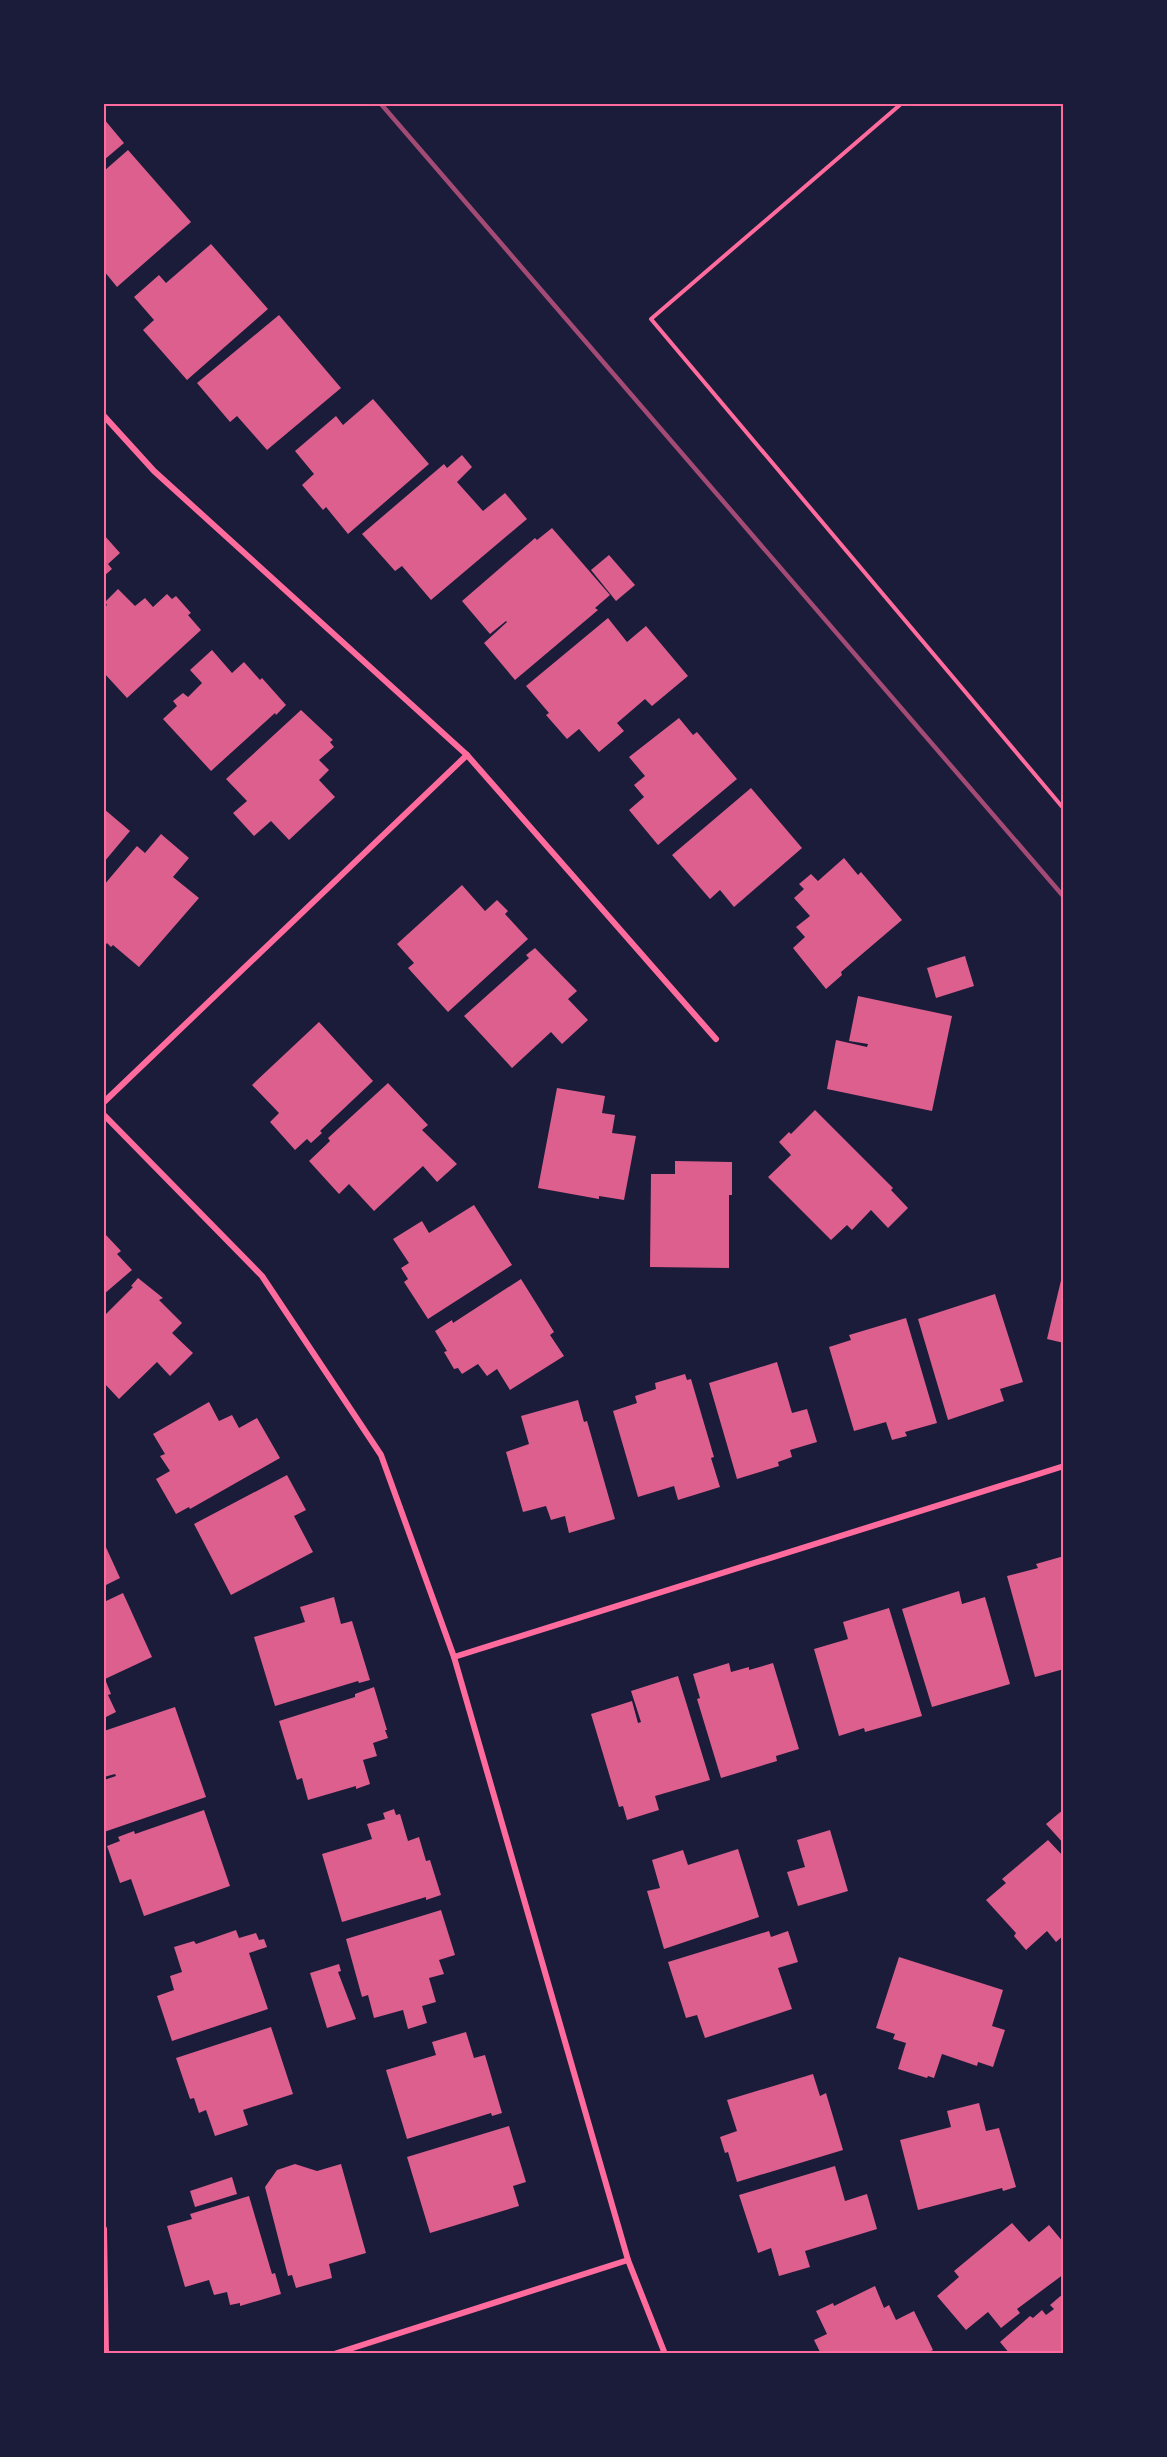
<svg xmlns="http://www.w3.org/2000/svg" width="1167" height="2457" font-family="Inter,sans-serif">
<style>
.building{fill:#dd5f8e}
.lines{fill:none;stroke-linecap:round;stroke-linejoin:round}
.path{stroke:#ff6b9d;stroke-width:4}
.minor{stroke:#ff6b9d;stroke-width:6}
.rail{stroke:#a44b75;stroke-width:4.5}
.neatline{fill:none;stroke:#ff6b9d;stroke-width:2}
</style>
<rect width="100%" height="100%" fill="#1b1b3a"/>
<g class="building">
<polygon points="104,119 124,143 104,160"/>
<polygon points="128,150 191,222 117,287 104,271 104,171"/>
<polygon points="211,244 268,309 187,380 143,330 154,320 134,297 159,275 166,283"/>
<polygon points="279,315 341,388 267,450 237,416 230,422 197,383"/>
<polygon points="373,399 429,464 348,534 326,507 323,510 302,485 314,474 295,451 336,416 343,425"/>
<polygon points="462,455 472,467 457,482 483,511 505,493 527,519 431,600 402,566 395,571 362,534 444,464 447,468"/>
<polygon points="552,528 610,595 595,608 598,610 515,680 484,643 507,622 506,621 490,634 462,601 535,538 537,540"/>
<polygon points="104,535 120,553 108,564 112,569 104,576"/>
<polygon points="609,555 635,585 616,601 591,570"/>
<polygon points="118,589 135,606 145,598 153,607 167,594 172,599 176,596 191,613 188,615 201,630 127,698 104,673 104,608 107,605 105,602"/>
<polygon points="608,618 627,642 646,626 688,676 652,706 645,699 617,723 624,731 599,752 579,729 567,739 546,715 549,713 526,686"/>
<polygon points="212,650 232,673 244,662 260,680 262,678 286,705 276,715 275,713 211,771 163,719 177,706 173,701 183,693 188,697 202,683 190,670"/>
<polygon points="301,710 333,740 330,742 334,747 319,760 329,770 319,780 335,797 289,840 271,821 254,836 233,813 247,801 226,779"/>
<polygon points="679,718 693,735 697,732 737,779 658,845 629,810 644,797 634,785 645,776 629,757"/>
<polygon points="751,788 802,848 734,907 720,890 710,899 672,855"/>
<polygon points="104,809 130,831 104,862"/>
<polygon points="161,834 189,858 173,877 199,898 139,967 113,945 111,947 107,943 104,948 104,885 137,846 145,853"/>
<polygon points="844,858 858,875 861,872 902,920 841,972 842,975 826,989 793,948 805,937 796,927 810,916 794,898 804,889 799,884 811,874 818,881"/>
<polygon points="462,885 485,911 497,900 508,911 505,914 528,939 448,1012 408,968 414,963 397,944"/>
<polygon points="535,948 577,991 568,999 588,1020 562,1044 551,1032 512,1068 464,1016 529,958 526,955"/>
<polygon points="965,956 974,986 936,998 927,968"/>
<polygon points="858,996 952,1016 932,1111 827,1089 836,1040 867,1047 868,1044 849,1041"/>
<polygon points="319,1022 373,1081 320,1131 322,1133 311,1143 307,1139 295,1150 270,1122 279,1113 252,1085"/>
<polygon points="388,1083 428,1125 422,1130 457,1164 437,1182 423,1166 374,1211 349,1184 339,1194 309,1161 330,1141 328,1138"/>
<polygon points="557,1088 605,1096 602,1113 615,1115 612,1133 636,1136 624,1200 599,1196 599,1199 538,1188"/>
<polygon points="815,1110 893,1188 891,1190 908,1208 888,1228 871,1210 852,1230 847,1225 831,1240 768,1177 791,1155 779,1142 789,1132 791,1134"/>
<polygon points="675,1161 732,1162 732,1195 729,1195 729,1268 650,1267 651,1174 675,1174"/>
<polygon points="474,1205 512,1265 428,1319 404,1282 408,1279 401,1268 409,1263 393,1239 422,1221 429,1233"/>
<polygon points="105,1234 121,1251 117,1254 132,1270 104,1294"/>
<polygon points="1063,1272 1064,1272 1064,1343 1047,1339"/>
<polygon points="138,1278 163,1298 159,1300 182,1323 172,1333 193,1353 170,1376 157,1362 119,1399 104,1383 104,1316 133,1287 131,1286"/>
<polygon points="521,1279 554,1332 550,1335 564,1356 510,1390 497,1369 487,1376 478,1364 462,1374 458,1368 454,1369 444,1352 447,1351 435,1331 452,1320 453,1323"/>
<polygon points="995,1294 1023,1382 1000,1389 1004,1401 948,1420 918,1319"/>
<polygon points="906,1318 937,1423 905,1432 907,1436 892,1440 886,1422 854,1431 829,1347 851,1340 849,1335"/>
<polygon points="777,1362 792,1413 807,1409 817,1442 790,1450 792,1457 778,1462 779,1466 737,1479 709,1383"/>
<polygon points="685,1374 687,1380 691,1379 714,1457 711,1458 720,1487 678,1500 674,1486 638,1497 613,1411 637,1403 635,1396 656,1389 655,1383"/>
<polygon points="578,1400 584,1422 587,1421 615,1519 569,1533 565,1516 551,1520 546,1506 523,1512 506,1452 529,1444 521,1416"/>
<polygon points="209,1402 219,1421 232,1415 239,1428 257,1418 280,1458 190,1509 189,1507 176,1514 156,1479 170,1471 160,1456 165,1454 153,1434"/>
<polygon points="287,1475 306,1510 294,1516 313,1552 231,1595 194,1524"/>
<polygon points="104,1543 120,1578 104,1586"/>
<polygon points="1064,1556 1064,1669 1035,1677 1007,1576 1038,1568 1036,1564"/>
<polygon points="959,1591 962,1604 985,1597 1010,1684 932,1707 902,1609"/>
<polygon points="123,1593 152,1657 105,1679 111,1694 108,1695 116,1712 104,1718 104,1602"/>
<polygon points="334,1597 341,1624 352,1621 370,1680 359,1683 358,1681 275,1706 254,1637 305,1622 300,1607"/>
<polygon points="889,1608 922,1716 865,1732 864,1728 839,1736 814,1649 848,1639 843,1622"/>
<polygon points="729,1663 731,1672 749,1667 749,1670 773,1663 799,1749 776,1756 777,1761 721,1778 697,1699 700,1698 693,1674"/>
<polygon points="678,1676 710,1780 655,1796 659,1810 627,1820 623,1806 619,1807 591,1714 632,1701 638,1723 641,1722 631,1691"/>
<polygon points="374,1687 387,1730 385,1730 388,1738 373,1743 377,1756 363,1760 370,1784 356,1789 356,1786 308,1800 302,1778 297,1780 279,1721 355,1697 355,1694"/>
<polygon points="175,1707 206,1797 104,1832 104,1780 116,1776 115,1774 104,1777 104,1731"/>
<polygon points="394,1809 396,1815 400,1814 408,1841 419,1837 426,1861 430,1860 441,1895 426,1900 426,1897 342,1922 322,1854 372,1839 367,1824 385,1819 383,1813"/>
<polygon points="1064,1809 1064,1844 1046,1824"/>
<polygon points="204,1810 230,1886 144,1916 131,1879 120,1883 107,1846 120,1841 118,1837 134,1831 135,1834"/>
<polygon points="830,1830 848,1891 798,1906 787,1872 805,1867 797,1840"/>
<polygon points="1048,1840 1064,1857 1064,1935 1056,1942 1047,1931 1026,1950 1014,1936 1016,1933 986,1900 1006,1883 1002,1879"/>
<polygon points="738,1849 759,1917 664,1949 647,1891 660,1888 652,1860 683,1850 688,1865"/>
<polygon points="441,1910 455,1955 439,1960 444,1974 429,1978 436,2002 422,2006 427,2023 408,2029 403,2010 374,2018 368,1995 362,1997 346,1939"/>
<polygon points="236,1930 239,1938 256,1933 259,1940 264,1939 267,1947 249,1953 268,2009 172,2041 157,1996 174,1990 170,1976 182,1972 174,1947 194,1941 196,1944"/>
<polygon points="769,1931 771,1937 788,1931 798,1962 778,1968 792,2009 705,2038 697,2015 686,2018 668,1962"/>
<polygon points="899,1957 1003,1990 992,2026 1005,2030 993,2067 978,2062 977,2066 942,2054 934,2078 928,2076 927,2078 898,2069 906,2043 893,2039 895,2034 876,2028"/>
<polygon points="339,1964 341,1971 338,1972 356,2019 327,2028 310,1973"/>
<polygon points="271,2027 293,2094 243,2110 248,2125 215,2136 206,2110 199,2113 194,2098 190,2099 176,2058"/>
<polygon points="466,2032 474,2058 485,2055 502,2113 492,2116 491,2113 407,2139 386,2070 436,2055 432,2042"/>
<polygon points="813,2074 820,2096 826,2093 843,2150 737,2182 728,2152 725,2153 720,2137 737,2131 727,2100"/>
<polygon points="979,2103 986,2131 999,2128 1016,2187 1003,2191 1002,2188 918,2210 900,2140 951,2127 947,2111"/>
<polygon points="509,2126 526,2182 513,2186 519,2206 430,2233 407,2157"/>
<polygon points="295,2164 317,2171 341,2164 366,2253 329,2264 332,2278 296,2288 292,2275 288,2276 265,2187 277,2170"/>
<polygon points="835,2166 845,2201 867,2194 877,2229 805,2251 810,2267 779,2276 771,2248 758,2253 739,2195"/>
<polygon points="232,2177 237,2194 195,2207 190,2191"/>
<polygon points="249,2196 272,2274 275,2273 281,2294 240,2306 240,2303 230,2305 227,2292 214,2295 209,2280 185,2287 167,2226 192,2219 190,2214"/>
<polygon points="1012,2223 1029,2242 1049,2225 1064,2243 1064,2274 1017,2309 1020,2313 1001,2328 988,2312 966,2330 937,2296 959,2277 954,2271"/>
<polygon points="875,2286 884,2308 889,2305 896,2320 914,2311 933,2350 925,2354 821,2354 814,2340 827,2334 816,2311 833,2303 834,2306"/>
<polygon points="1064,2293 1064,2354 1010,2354 1000,2342 1030,2316 1033,2318 1042,2310 1046,2315 1054,2309 1050,2305"/>
</g>
<g class="lines">
<polyline class="path" points="901,104 651,319 1064,809"/>
<g class="minor">
<polyline points="104,416 154,471 467,755 716,1039"/>
<polyline points="104,1102 467,755"/>
<polyline points="104,1115 262,1276 381,1455 454,1657 628,2260 665,2354"/>
<polyline points="454,1657 1064,1466"/>
<polyline points="104,2229 106,2354"/>
<polyline points="334,2354 628,2260"/>
</g>
<polyline class="rail" points="381,104 1064,897"/>
</g>
<rect width="1167" height="2457" fill="none" stroke="#1b1b3a" stroke-width="210"/>
<rect x="105" y="105" width="957" height="2247" class="neatline"/>
</svg>
